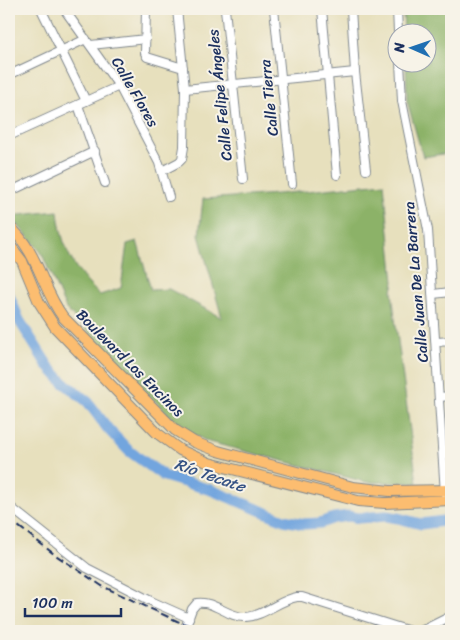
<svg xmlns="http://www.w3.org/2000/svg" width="460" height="640" font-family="Sriracha,sans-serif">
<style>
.forest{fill:#8cb268;stroke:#547063}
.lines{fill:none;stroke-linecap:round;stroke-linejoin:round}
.river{stroke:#72a5de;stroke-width:11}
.minor-casing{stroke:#81888e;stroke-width:10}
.major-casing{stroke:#81888e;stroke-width:12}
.minor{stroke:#fff;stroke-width:8}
.major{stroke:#fcbd6f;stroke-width:10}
.rail{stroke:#1b2f5e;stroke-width:2;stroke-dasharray:8 4;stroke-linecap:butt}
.labels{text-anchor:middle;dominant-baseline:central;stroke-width:4;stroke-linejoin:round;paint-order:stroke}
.street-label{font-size:15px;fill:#1b2f5e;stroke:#f7f3e8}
.water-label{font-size:16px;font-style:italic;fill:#355284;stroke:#f7f3e8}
</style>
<rect width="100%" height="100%" fill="#f7f3e8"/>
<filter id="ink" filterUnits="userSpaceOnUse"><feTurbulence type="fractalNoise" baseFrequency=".02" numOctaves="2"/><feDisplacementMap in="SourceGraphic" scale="10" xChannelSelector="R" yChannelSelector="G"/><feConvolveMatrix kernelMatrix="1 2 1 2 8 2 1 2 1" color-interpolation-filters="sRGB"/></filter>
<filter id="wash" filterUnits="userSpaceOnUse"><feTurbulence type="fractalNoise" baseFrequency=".0096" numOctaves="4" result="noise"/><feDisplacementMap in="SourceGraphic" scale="20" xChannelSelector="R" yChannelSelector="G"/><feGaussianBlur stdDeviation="1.12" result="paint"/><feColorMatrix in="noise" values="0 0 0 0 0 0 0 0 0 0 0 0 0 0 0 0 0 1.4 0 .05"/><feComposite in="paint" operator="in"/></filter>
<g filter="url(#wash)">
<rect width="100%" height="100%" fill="#e7e0bd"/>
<g class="forest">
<polygon points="447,10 447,90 450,153 423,157 407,101 406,63 428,62 428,32 404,32 403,11"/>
<path d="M384,183l10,99 -2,9 3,27 22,165 -51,-1 -157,-40 -27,-13 -116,-120 -25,-57 -31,-36 48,-5c3,35 16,61 42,84l21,-7 6,-44 10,-3 14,49 18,-1 53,29 -23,-83 4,-36 75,-5z"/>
</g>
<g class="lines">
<polyline class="river" points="9,295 19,320 48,366 63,382 88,402 108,429 129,451 164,476 211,490 284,520 304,524 320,523 334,518 349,516 358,518 386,516 398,518 421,524 451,520"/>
</g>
</g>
<g filter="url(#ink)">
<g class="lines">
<defs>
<g id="minor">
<polyline points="41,9 86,101"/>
<polyline points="64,9 119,86 159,163 169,197"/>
<polyline points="146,9 145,53 147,57 183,68"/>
<polyline points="225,9 243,179"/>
<polyline points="274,9 292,184"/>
<polyline points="322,9 337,175"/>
<polyline points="351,9 355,72 366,170"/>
<polyline points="397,9 398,32"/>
<polyline points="91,45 146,39"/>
<polyline points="400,62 402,101 428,230 445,494"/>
<polyline points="9,75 86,39"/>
<polyline points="185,89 355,72"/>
<polyline points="78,105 105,183"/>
<polyline points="9,136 119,86"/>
<polyline points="162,171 179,162 182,159 184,147 185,89 177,9"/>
<polyline points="9,192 95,151"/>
<polyline points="433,294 451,292"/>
<polyline points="437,342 451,341"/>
<polyline points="439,397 451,396"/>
<polyline points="9,506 87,568 153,602 189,618"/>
<path d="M184,631l8,-22 5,-6c17,-3 31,15 49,14 18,-1 33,-17 51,-20h5l108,34"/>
<polyline points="421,631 451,616"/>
</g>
<g id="major">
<path d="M9,226c30,27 32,61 54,91l112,113 19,12 24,9 135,36 37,4 61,-1"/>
<polyline points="9,244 22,261 39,302 55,327 157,433 180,450 209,463 358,501 385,503 451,500"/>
</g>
</defs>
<use href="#minor" class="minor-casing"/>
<use href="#major" class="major-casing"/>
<use href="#minor" class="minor"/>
<use href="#major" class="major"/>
<polyline class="rail" points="9,519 54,554 102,586 177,621 205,631"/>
</g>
</g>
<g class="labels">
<g class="street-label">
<text transform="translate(135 92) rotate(60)">Calle Flores</text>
<text transform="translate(220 95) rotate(-96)">Calle Felipe Ángeles</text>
<text transform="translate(269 98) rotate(-96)">Calle Tierra</text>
<text transform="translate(416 282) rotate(-95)">Calle Juan De La Barrera</text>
<text transform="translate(130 363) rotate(45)">Boulevard Los Encinos</text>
</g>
<g class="water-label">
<text transform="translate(210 475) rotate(19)">Río Tecate</text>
</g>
</g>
<rect width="460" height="640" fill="none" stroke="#f7f3e8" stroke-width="30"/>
<g transform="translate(412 48) rotate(272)"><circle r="24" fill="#f7f3e8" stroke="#9fa5b1"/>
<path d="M0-4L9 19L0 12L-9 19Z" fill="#1f6fb2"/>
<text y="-8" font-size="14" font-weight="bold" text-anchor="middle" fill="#1b2f5e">N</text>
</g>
<path d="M25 608v8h96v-8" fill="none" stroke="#1b2f5e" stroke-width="2.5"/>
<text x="32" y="608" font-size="15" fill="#1b2f5e" stroke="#f7f3e8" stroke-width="4" paint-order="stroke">100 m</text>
</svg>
